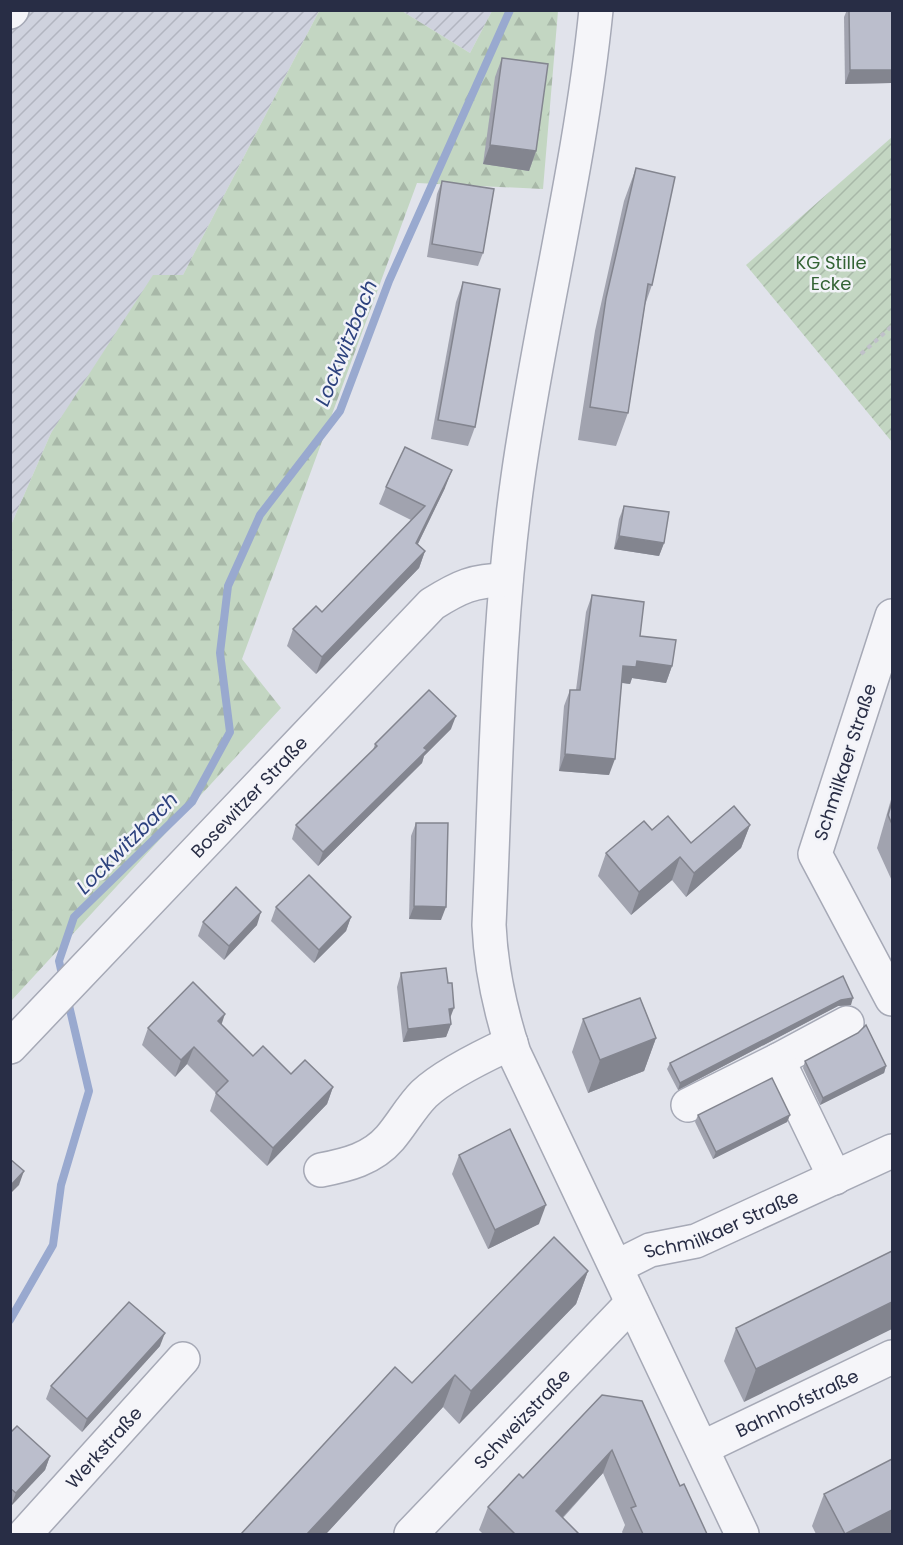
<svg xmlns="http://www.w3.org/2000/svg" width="903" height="1545" font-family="Poppins,sans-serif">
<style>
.industrial{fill:url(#industrial-furrows)}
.forest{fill:url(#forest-firs)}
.garden{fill:url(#garden-furrows)}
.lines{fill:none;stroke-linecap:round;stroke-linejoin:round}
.stream{stroke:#99a9cf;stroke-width:8}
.minor-casing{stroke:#a6a9b6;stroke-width:36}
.path{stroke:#c0c1ca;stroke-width:4;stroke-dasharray:4.5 4.5;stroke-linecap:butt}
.minor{stroke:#f5f5f9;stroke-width:33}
.wall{fill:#a1a3af}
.shaded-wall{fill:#83858f}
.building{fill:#bbbecc;stroke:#83858f;stroke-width:1.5}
.labels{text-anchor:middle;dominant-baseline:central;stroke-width:5;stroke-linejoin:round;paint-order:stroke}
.park-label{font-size:18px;fill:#336334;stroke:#f2f3f8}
.street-label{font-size:18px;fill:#282d45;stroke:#f2f3f8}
.water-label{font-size:20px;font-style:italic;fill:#2d427e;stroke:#f2f3f8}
</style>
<defs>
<pattern id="industrial-furrows" width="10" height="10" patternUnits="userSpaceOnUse" patternTransform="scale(1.5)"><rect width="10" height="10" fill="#cfd2de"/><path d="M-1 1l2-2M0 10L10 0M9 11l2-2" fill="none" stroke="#b2b5c0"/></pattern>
<pattern id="forest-firs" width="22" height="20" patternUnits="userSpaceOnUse" patternTransform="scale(1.5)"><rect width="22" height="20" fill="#c3d6c2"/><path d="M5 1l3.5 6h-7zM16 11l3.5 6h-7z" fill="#a8b8a8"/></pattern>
<pattern id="garden-furrows" width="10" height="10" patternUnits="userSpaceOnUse" patternTransform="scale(1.5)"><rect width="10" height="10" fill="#c3d6c2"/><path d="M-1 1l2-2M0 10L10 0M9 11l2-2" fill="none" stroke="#a8b8a8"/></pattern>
</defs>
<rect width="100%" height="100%" fill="#e1e3eb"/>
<g class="industrial">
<polygon points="11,11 319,11 183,275 51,433 11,525"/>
<polygon points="402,11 492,11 470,53"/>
</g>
<polygon class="forest" points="319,11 402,11 470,53 492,11 558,11 543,189 417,183 242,659 281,708 11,1001 11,525 51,433 153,275 183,275"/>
<polygon class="garden" points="892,137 892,442 746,265"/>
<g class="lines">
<g class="stream">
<polyline points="63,979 59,961 74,917 192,802 230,732 220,653 228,586 260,515 340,411 389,281 510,10"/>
<polyline points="10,1320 53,1245 61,1185 89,1091 67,997"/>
</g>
<defs>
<g id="minor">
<path d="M596,10c-16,158 -56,311 -78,467 -21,148 -22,299 -29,448 2,45 11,85 25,128l228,481"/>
<polyline points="10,12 12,10"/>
<polyline points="892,616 815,854 892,999"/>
<path id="s1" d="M10,1047l422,-443c27,-17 42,-24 74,-24"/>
<polyline points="778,1060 847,1023"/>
<polyline points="688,1105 778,1060 835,1178"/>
<path d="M321,1170c26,-5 51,-11 69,-32 12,-14 21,-31 34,-44 20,-19 61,-39 87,-51"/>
<path id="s2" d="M616,1267l34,-17 46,-9 196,-90"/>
<path id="s3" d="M702,1448l190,-91"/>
<path id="s4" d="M25,1534l158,-175"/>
<path id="s5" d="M411,1534l221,-231"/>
</g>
</defs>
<use href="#minor" class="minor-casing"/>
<polyline class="path" points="861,354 892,326"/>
<use href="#minor" class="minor"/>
</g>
<g class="wall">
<polygon points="847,10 892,10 891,83 845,84 844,17"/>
<polygon points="502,58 536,151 529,171 483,164 495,77"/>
<polygon points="636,168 652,285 645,305 628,413 616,446 578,440 595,331 624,201"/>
<polygon points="442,181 483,253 478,266 427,257 437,194"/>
<polygon points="463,282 475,427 468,446 431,439 456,302"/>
<polygon points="386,487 445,488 418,544 425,551 419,568 316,674 287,646 293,629 322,612 411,520 379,504"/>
<polygon points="624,506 664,543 659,556 614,549 619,519"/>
<polygon points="592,595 640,636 672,666 666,683 632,678 630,684 622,683 609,775 559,771 564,706 570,690 576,690 586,612"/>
<polygon points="451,729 424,756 422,763 318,866 292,839 296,825 373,750 375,744"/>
<polygon points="892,796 892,881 877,848"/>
<polygon points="416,823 441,920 409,919 411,836"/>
<polygon points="750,825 741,848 686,897 672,880 631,915 598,876 606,853 652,830 691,843"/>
<polygon points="276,907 351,917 346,931 314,963 271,921"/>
<polygon points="203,922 257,925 224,960 198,936"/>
<polygon points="401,973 450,1019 451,1024 446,1037 403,1042 397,987"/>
<polygon points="843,976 851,1005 838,1006 678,1090 667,1069 670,1063"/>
<polygon points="583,1019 656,1038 644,1071 588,1093 572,1052"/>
<polygon points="222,1025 253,1056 291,1074 333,1087 327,1104 267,1166 210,1111 216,1093 187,1064 175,1077 142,1045 148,1028"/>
<polygon points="805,1061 886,1066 884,1073 820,1105 803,1068"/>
<polygon points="698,1115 790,1115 787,1122 713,1159 695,1122"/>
<polygon points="459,1155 539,1224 488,1249 452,1174"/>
<polygon points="892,1251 744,1402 724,1361 736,1328"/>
<polygon points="588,1271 576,1304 459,1424 443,1407 326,1534 241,1534 412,1383"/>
<polygon points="160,1346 82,1432 46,1399 51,1386"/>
<polygon points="602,1395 680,1486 707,1534 623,1534 622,1532 625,1525 603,1473 563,1518 579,1534 483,1534 479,1530 488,1507 523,1478"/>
<polygon points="10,1433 50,1456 45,1470 11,1506"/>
<polygon points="824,1494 892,1534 816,1534 812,1526"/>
</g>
<g class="shaded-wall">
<polygon points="850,70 892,70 892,79 891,83 845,84"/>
<polygon points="490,145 536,151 529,171 483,164"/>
<polygon points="452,470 445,488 410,560 416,543"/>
<polygon points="619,536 664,543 659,556 614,549"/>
<polygon points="425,551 419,568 316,674 322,657"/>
<polygon points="637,661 672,666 666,683 632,678 630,684 617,682 623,666"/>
<polygon points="456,716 451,729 424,756 422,763 318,866 323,852"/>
<polygon points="565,754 615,759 609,775 559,771"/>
<polygon points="750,825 741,848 686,897 694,873"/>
<polygon points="680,857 672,880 631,915 639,892"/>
<polygon points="414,906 446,907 441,920 409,919"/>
<polygon points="261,912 257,925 224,960 229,946"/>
<polygon points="351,917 346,931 314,963 319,950"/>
<polygon points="853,998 851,1005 838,1006 678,1090 680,1083 841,1000"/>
<polygon points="454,1008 449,1021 449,1009"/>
<polygon points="225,1014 219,1032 218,1021"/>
<polygon points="451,1024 446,1037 403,1042 408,1029"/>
<polygon points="656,1038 644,1071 588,1093 600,1060"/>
<polygon points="194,1047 187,1064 175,1077 181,1060"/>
<polygon points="886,1066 884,1073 820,1105 823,1098"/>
<polygon points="333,1087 327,1104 267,1166 273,1148"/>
<polygon points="790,1115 787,1122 713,1159 716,1152"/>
<polygon points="24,1171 19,1185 10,1194 10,1186"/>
<polygon points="546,1205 539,1224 488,1249 495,1230"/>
<polygon points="588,1271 576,1304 459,1424 471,1391"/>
<polygon points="892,1302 892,1329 744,1402 756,1369"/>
<polygon points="165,1333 160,1346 82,1432 87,1419"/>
<polygon points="455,1375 443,1407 326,1534 307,1534"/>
<polygon points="612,1450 603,1473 547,1534 556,1511"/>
<polygon points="50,1456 45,1470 11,1506 16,1493"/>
<polygon points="892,1510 892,1534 845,1534"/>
</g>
<g class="building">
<polygon points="849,10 892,10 892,70 850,70"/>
<polygon points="502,58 548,64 536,151 490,145"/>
<polygon points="636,168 675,177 652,285 648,284 628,413 590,407 606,298"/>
<polygon points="442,181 494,189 483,253 432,244"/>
<polygon points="463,282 500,289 475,427 438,420"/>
<polygon points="405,447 452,470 416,543 425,551 322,657 293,629 316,606 322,612 425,506 386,487"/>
<polygon points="624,506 669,512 664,543 619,536"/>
<polygon points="592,595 644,602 640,636 676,640 672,666 637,661 636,667 623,666 615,759 565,754 570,690 580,690"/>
<polygon points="429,690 456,716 424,748 427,750 323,852 296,825 377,746 375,744"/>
<polygon points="892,802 892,824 888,815"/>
<polygon points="734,806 750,825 694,873 680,857 639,892 606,853 644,821 652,830 668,816 691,843"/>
<polygon points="416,823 448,823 446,907 414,906"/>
<polygon points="309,875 351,917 319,950 276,907"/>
<polygon points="236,887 261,912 229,946 203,922"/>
<polygon points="446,968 448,983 452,983 454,1008 449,1009 451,1024 408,1029 401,973"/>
<polygon points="843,976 853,998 841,1000 680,1083 670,1063"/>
<polygon points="193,982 225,1014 218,1021 253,1056 263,1046 291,1074 305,1060 333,1087 273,1148 216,1093 228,1081 194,1047 181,1060 148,1028"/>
<polygon points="640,998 656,1038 600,1060 583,1019"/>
<polygon points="866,1025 886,1066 823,1098 805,1061 858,1033"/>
<polygon points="772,1078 790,1115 716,1152 698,1115"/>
<polygon points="510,1129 546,1205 495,1230 459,1155"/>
<polygon points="10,1159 24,1171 10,1186"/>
<polygon points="554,1237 588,1271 471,1391 455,1375 307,1534 241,1534 395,1367 412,1383"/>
<polygon points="892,1251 892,1302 756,1369 736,1328"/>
<polygon points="129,1302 165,1333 87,1419 51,1386"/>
<polygon points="602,1395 642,1401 680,1486 684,1484 707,1534 643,1534 631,1508 636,1506 612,1450 556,1511 579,1534 515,1534 488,1507 519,1474 523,1478"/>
<polygon points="17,1426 50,1456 16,1493 10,1488 10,1433"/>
<polygon points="892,1459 892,1510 845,1534 824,1494"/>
</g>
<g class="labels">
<g class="park-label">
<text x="831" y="262">KG Stille<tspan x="831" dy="21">Ecke</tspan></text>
</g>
<g class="street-label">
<text transform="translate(845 762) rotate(-72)">Schmilkaer Straße</text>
<text stroke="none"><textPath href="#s1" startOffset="346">Bosewitzer Straße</textPath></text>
<text stroke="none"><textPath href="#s2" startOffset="114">Schmilkaer Straße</textPath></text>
<text stroke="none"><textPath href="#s3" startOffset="105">Bahnhofstraße</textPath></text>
<text stroke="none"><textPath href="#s5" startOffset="160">Schweizstraße</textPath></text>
<text stroke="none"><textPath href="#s4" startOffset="117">Werkstraße</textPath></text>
</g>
<g class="water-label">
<text transform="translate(346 343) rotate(-68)">Lockwitzbach</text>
<text transform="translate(127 843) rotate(-45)">Lockwitzbach</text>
</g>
</g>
<rect width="903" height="1545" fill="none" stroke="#282d45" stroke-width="24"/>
</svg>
